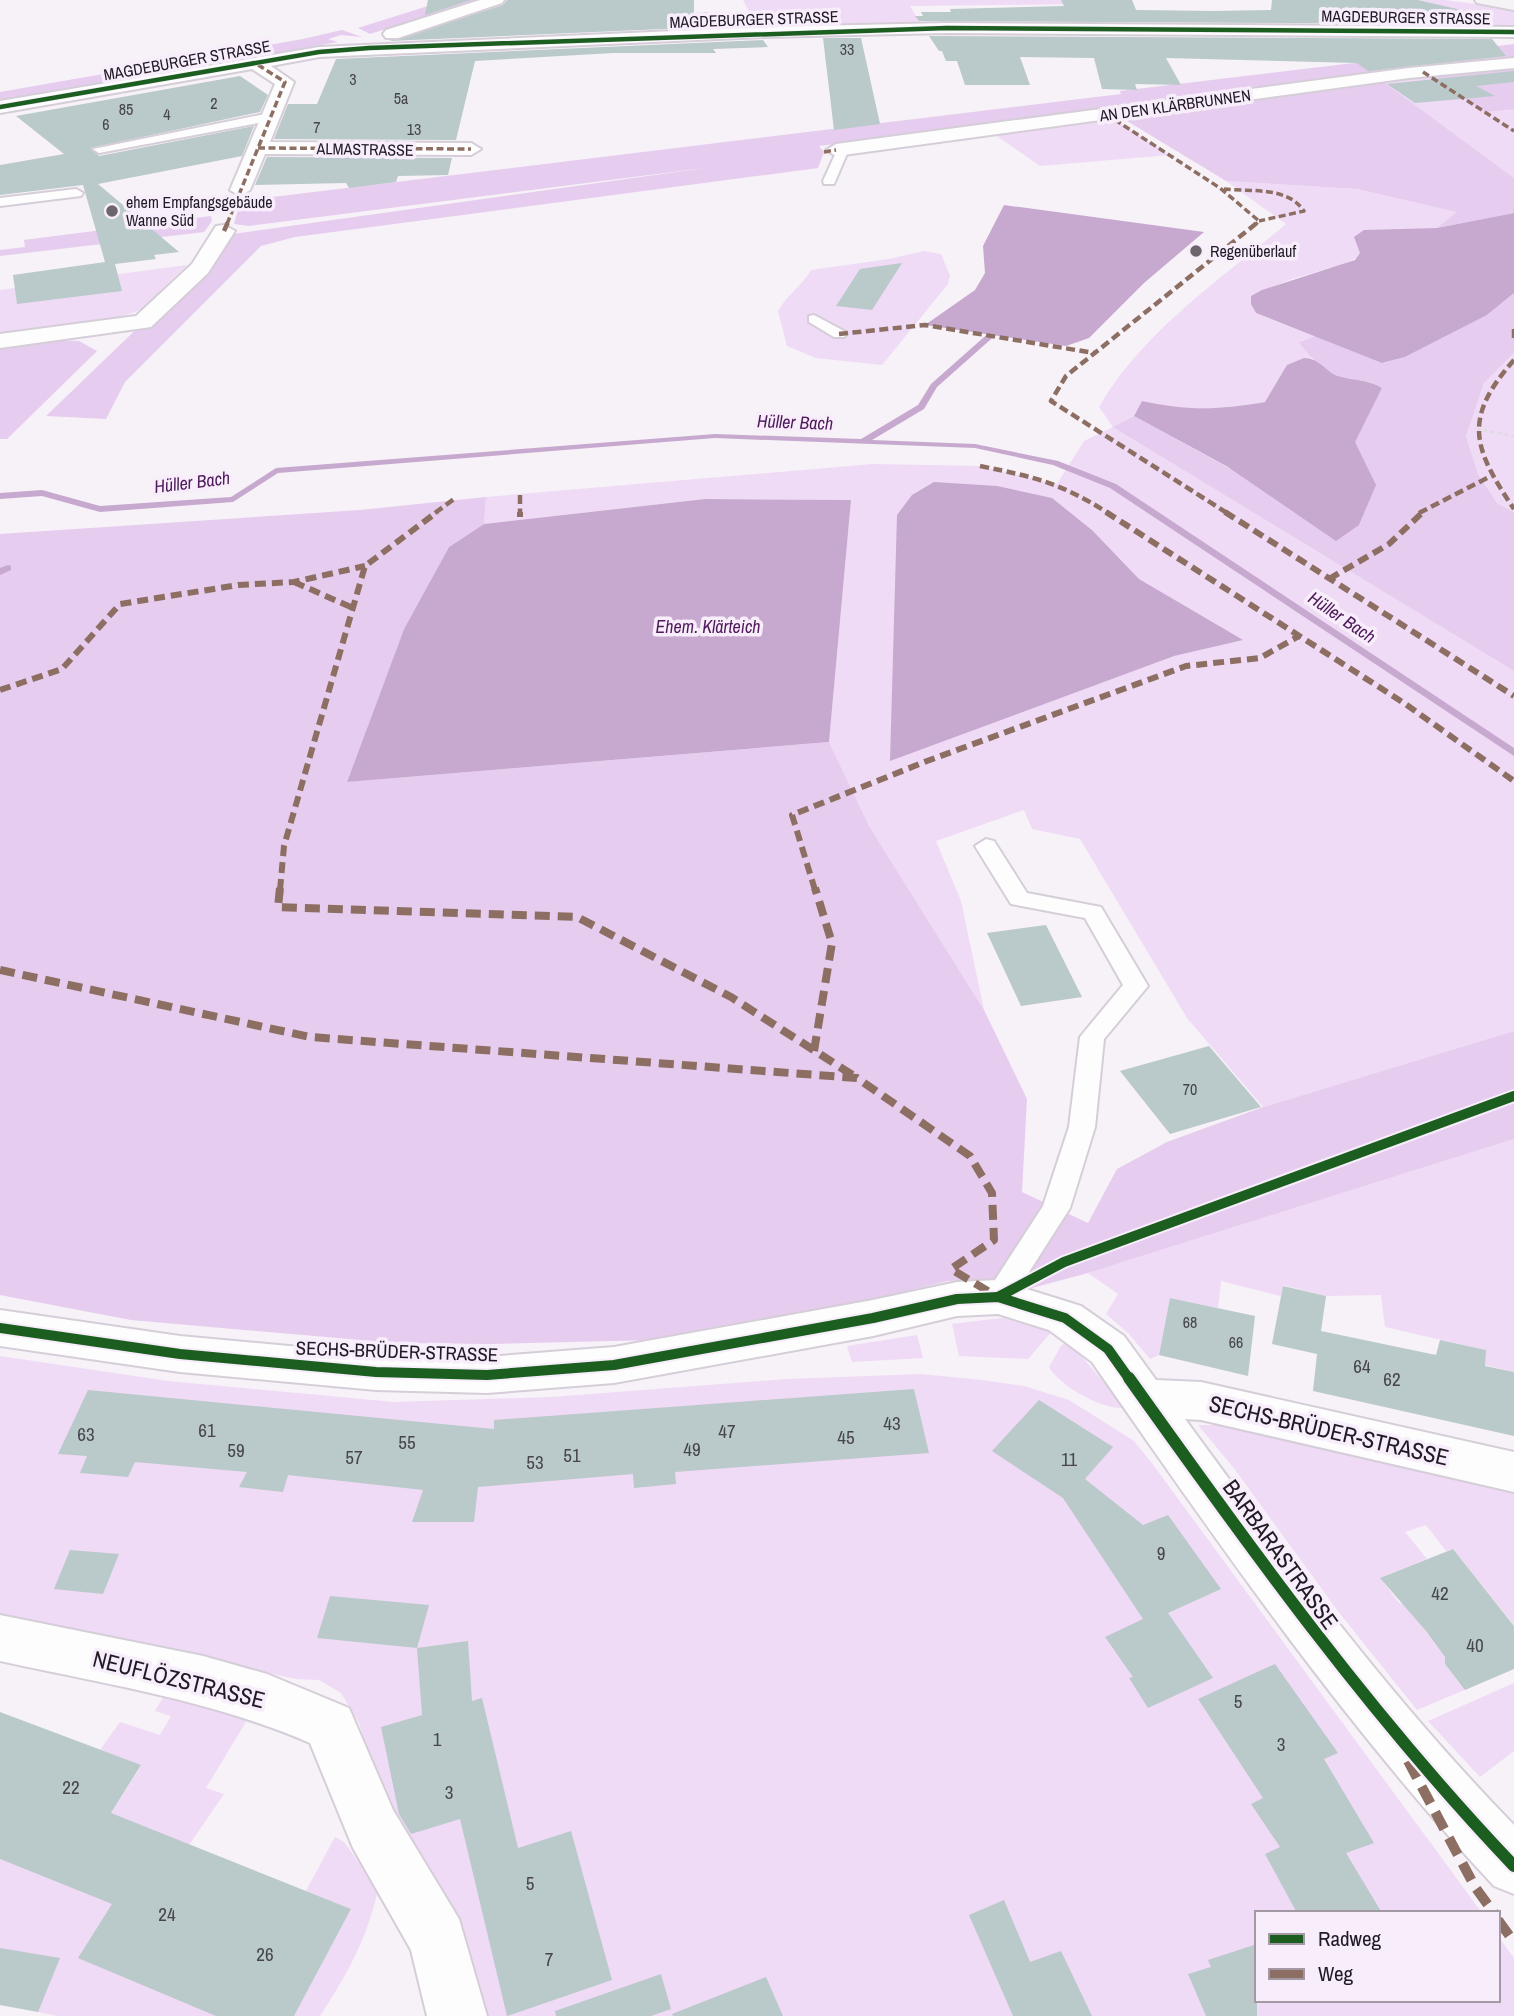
<svg xmlns="http://www.w3.org/2000/svg" width="1514" height="2016" font-family="'Archivo Narrow',sans-serif">
<style>
.green{fill:#efdbf5;fill-rule:evenodd}
.forest{fill:#e6ccee}
.water{fill:#c7a8cf}
.lines{fill:none;stroke-linecap:round;stroke-linejoin:round}
.stream{fill:#c7a8cf;fill-rule:evenodd}
.building{fill:#bac9ca}
.service-casing{stroke:#d5ced8;stroke-width:4}
.minor-casing{stroke:#d5ced8;stroke-width:4}
.secondary-casing{stroke:#d5ced8;stroke-width:4}
.path{stroke:#dedcde;stroke-width:2.5;stroke-dasharray:3.5 3.5;stroke-linecap:butt}
.service{fill:#fefdfe;fill-rule:evenodd}
.minor{fill:#fefdfe;fill-rule:evenodd}
.secondary{fill:#f5f3f6;fill-rule:evenodd}
.quiet-far4{stroke:#8d6e63;stroke-width:3.5;stroke-dasharray:7 3.5;stroke-linecap:butt}
.quiet-far3{stroke:#8d6e63;stroke-width:4.5;stroke-dasharray:9 4.5;stroke-linecap:butt}
.quiet-far2{stroke:#8d6e63;stroke-width:6;stroke-dasharray:11 6;stroke-linecap:butt}
.quiet-far1{stroke:#8d6e63;stroke-width:8;stroke-dasharray:15 8;stroke-linecap:butt}
.quiet{stroke:#8d6e63;stroke-width:10;stroke-dasharray:19 10;stroke-linecap:butt}
.cycleway-far2-casing{stroke:#f8eefb;stroke-width:6}
.cycleway-far1-casing{stroke:#f8eefb;stroke-width:14}
.cycleway-casing{stroke:#f8eefb;stroke-width:17}
.cycleway-far2{stroke:#1b5e20;stroke-width:4.5}
.cycleway-far1{stroke:#1b5e20;stroke-width:10}
.cycleway{stroke:#1b5e20;stroke-width:12}
.poi-dot{fill:#6c656e;stroke:#f8eefb;stroke-width:2.5}
.labels{text-anchor:middle;dominant-baseline:central;stroke-width:7;stroke-linejoin:round;paint-order:stroke}
.far-street-label{font-size:16px;fill:#211924;stroke:#f8eefb}
.number-label{font-size:16px;fill:#47454e}
.far-poi-label{font-size:16px;fill:#211924;stroke:#f8eefb;text-anchor:start}
.far-water-label{font-size:18px;font-style:italic;fill:#4e1a5b;stroke:#f8eefb}
.street-label{font-size:19px;fill:#211924;stroke:#f8eefb}
.near-number-label{font-size:19px;fill:#47454e}
.near-street-label{font-size:23px;fill:#211924;stroke:#f8eefb}
</style>
<rect width="100%" height="100%" fill="#f7f1f8"/>
<g class="green">
<polygon points="743,0 1083,0 1086,4 910,6 920,23 757,27"/>
<polygon points="1419,0 1445,0 1514,9 1514,28 1445,27 1477,23 1486,18"/>
<polygon points="1425,74 1458,95 1514,90 1514,178 1381,81"/>
<polygon points="1106,114 1170,155 1040,166 987,129"/>
<path d="M1226,181l131,8 101,23 -21,16 -22,1 -71,35 -52,15 -41,17 5,17 59,23 -15,5 15,17c-26,0 -37,25 -50,44 -50,8 -73,9 -123,-1l-8,15 -20,11 400,244v360l-251,76 -76,-89 -107,-179 -48,-10 -8,-19 -88,31 25,60 23,109 -115,-184 -40,-84 22,-242 -146,-1 -221,25 2,-27 387,-33 107,2 77,18 27,-43 29,-14 -14,-20c44,-76 121,-127 187,-183zM1093,531l46,48 103,61 -68,16z"/>
<path d="M924,251l17,3 9,22 -2,8 -66,81 -66,-7 -29,-12 -9,-35c9,-16 24,-25 33,-41l78,-11z"/>
<polygon points="187,265 140,310 113,320 0,334 0,290"/>
<polygon points="1514,353 1514,512 1497,503 1478,474 1466,436 1484,383"/>
<polygon points="1514,1139 1514,1372 1485,1365 1485,1350 1385,1327 1381,1295 1326,1296 1283,1285 1281,1296 1221,1281 1218,1308 1170,1298 1159,1355 1150,1359 1128,1333 1106,1314 1118,1294 1088,1273"/>
<polygon points="1009,1317 1054,1329 1028,1359 959,1356 952,1324"/>
<polygon points="917,1335 923,1358 852,1362 847,1346"/>
<path d="M1068,1341l58,67c-24,2 -65,-21 -77,-41l12,-21z"/>
<polygon points="0,1356 168,1381 394,1402 552,1397 787,1379 921,1374 982,1380 1024,1386 1069,1400 1134,1441 1154,1466 1482,1913 1257,1913 1257,2000 1498,2000 1498,1936 1514,1958 1514,2016 480,2016 392,1825 359,1723 341,1693 319,1680 296,1679 0,1617"/>
<polygon points="1198,1425 1230,1425 1268,1437 1514,1493 1514,1625 1453,1549 1446,1551 1426,1525 1405,1532 1427,1559 1385,1576 1384,1583 1399,1603 1405,1604 1447,1659 1445,1664 1460,1684 1469,1688 1417,1710 1337,1610 1233,1467"/>
<polygon points="1514,1683 1514,1751 1480,1777 1428,1721"/>
<polygon points="164,1696 247,1720 206,1788 224,1794 189,1845 216,2016 57,2016 38,2012 0,1948 0,1859 66,1885 141,1766 100,1750 120,1722 160,1735 171,1716 155,1711"/>
<path d="M335,1837l9,5 34,47c-10,48 -31,86 -58,127h-26l57,-107 -45,-18z"/>
</g>
<g class="forest">
<polygon points="447,0 477,0 370,34 358,28"/>
<polygon points="342,30 362,37 341,35 328,39 338,42 0,101 0,92 303,39"/>
<polygon points="1514,44 1514,109 1484,112 1425,74 1382,81 1514,178 1514,213 1437,228 1457,212 1357,189 1226,181 1109,110 819,146 824,152 818,168 295,237 261,246 125,382 106,419 46,416 200,268 217,246 233,234 712,167 249,226 234,224 237,213 248,200 1121,94 1120,91"/>
<polygon points="211,216 212,221 204,232 0,256 0,250 25,247 24,240"/>
<path d="M1514,293v60l-30,30 -18,53 12,38 19,29 17,9v159l-401,-244 21,-11 93,51 132,58 16,-40 -21,-43 28,-54c-14,-10 -29,-7 -44,-12 -15,-6 -31,-22 -39,-34l16,-6 68,27 22,-6 82,-42z"/>
<polygon points="56,340 79,341 97,351 7,439 0,439 0,347"/>
<polygon points="486,497 484,524 449,547 404,629 347,782 829,742 869,826 984,1010 1027,1099 1022,1192 1088,1223 1117,1169 1167,1142 1263,1107 1514,1031 1514,1139 1088,1273 998,1297 972,1280 948,1281 800,1318 654,1340 490,1344 395,1343 131,1320 0,1295 0,534 360,510"/>
</g>
<g class="water">
<polygon points="1004,205 1204,232 1144,283 1089,338 1066,346 925,325 975,290 985,273 983,246"/>
<polygon points="1514,213 1514,293 1487,315 1405,357 1382,363 1256,313 1251,304 1251,296 1262,290 1355,260 1360,253 1354,237 1364,230 1437,228"/>
<path d="M1304,358c16,0 20,13 34,18 16,5 30,3 44,12l-27,54 21,43 -17,40 -23,16 -108,-74 -94,-51 8,-15c48,10 74,9 123,1l22,-37z"/>
<polygon points="934,482 997,486 1052,498 1093,531 1139,579 1243,640 1174,656 890,761 897,515 912,495"/>
<polygon points="705,499 851,500 829,742 347,782 404,629 449,547 484,524"/>
</g>
<g class="lines">
<g class="stream">
<polygon points="1001,322 1008,324 937,387 924,409 872,440 975,444 1058,461 1116,484 1514,748 1514,756 1110,488 1053,465 975,448 715,438 278,473 233,502 100,512 42,496 0,499 0,493 42,490 100,506 231,497 276,468 715,434 861,439 918,405 931,384"/>
<polygon points="8,565 11,566 11,570 0,575 0,568"/>
</g>
</g>
<g class="building">
<polygon points="428,0 471,0 425,15"/>
<polygon points="507,0 694,0 694,13 714,12 715,17 751,16 756,25 389,41 503,5"/>
<polygon points="1061,0 1132,0 1136,10 1213,11 1271,10 1272,0 1418,0 1470,12 1480,24 919,21 915,16 923,16 921,12 951,12 950,9 1064,6"/>
<polygon points="929,36 1492,39 1506,56 1368,71 1357,63 1166,58 1181,85 1135,84 1137,90 1102,89 1094,58 1020,57 1030,85 965,85 957,61 946,61 942,51 939,51"/>
<polygon points="823,38 861,38 880,124 834,130"/>
<polygon points="763,40 768,47 713,49 716,53 613,53 475,61 456,140 274,139 288,104 317,104 336,59"/>
<polygon points="1514,71 1514,82 1476,86 1495,96 1415,103 1387,84"/>
<polygon points="240,76 268,95 260,112 91,148 99,156 254,126 242,156 98,184 179,252 154,255 156,259 115,264 122,291 17,304 13,275 105,262 83,185 0,195 0,165 64,154 16,116"/>
<polygon points="267,157 452,158 448,175 398,176 396,182 349,188 346,183 255,185"/>
<polygon points="902,263 872,310 836,306 860,269"/>
<polygon points="1046,925 1082,997 1021,1006 987,933"/>
<polygon points="1209,1046 1261,1107 1170,1134 1120,1071"/>
<polygon points="1283,1286 1326,1296 1321,1331 1436,1355 1440,1340 1486,1350 1485,1366 1514,1372 1514,1436 1313,1391 1317,1354 1272,1344"/>
<polygon points="1170,1298 1255,1316 1248,1376 1159,1355"/>
<polygon points="914,1389 929,1453 675,1472 676,1484 634,1488 633,1474 478,1487 474,1522 412,1522 423,1490 288,1475 283,1492 239,1487 247,1472 135,1462 128,1477 80,1473 87,1456 58,1454 88,1390 494,1429 494,1420"/>
<polygon points="1039,1400 1113,1447 1085,1479 1143,1525 1168,1515 1221,1589 1168,1613 1213,1678 1148,1708 1129,1678 1133,1677 1105,1637 1143,1619 1063,1498 992,1451"/>
<polygon points="1453,1549 1514,1626 1514,1669 1465,1690 1445,1664 1445,1657 1426,1631 1380,1578"/>
<polygon points="70,1550 119,1554 103,1594 54,1589"/>
<polygon points="330,1596 429,1605 417,1648 317,1638"/>
<polygon points="468,1641 472,1701 482,1698 518,1848 571,1831 612,1980 507,2016 460,1819 411,1834 399,1814 381,1727 422,1715 417,1648"/>
<polygon points="1275,1664 1338,1753 1324,1759 1374,1843 1346,1853 1382,1913 1297,1913 1265,1854 1280,1847 1251,1804 1263,1798 1198,1699"/>
<polygon points="0,1712 141,1765 111,1813 351,1909 294,2016 216,2016 78,1958 112,1904 0,1859"/>
<polygon points="1004,1900 1030,1962 1061,1951 1092,2016 1013,2016 969,1915"/>
<polygon points="1257,1944 1257,2016 1206,2016 1188,1974 1211,1967 1208,1960"/>
<polygon points="0,1948 60,1958 38,2012 0,2005"/>
<polygon points="661,1974 671,2009 651,2016 556,2016 555,2011"/>
<polygon points="766,1977 783,2016 673,2016 672,2014"/>
</g>
<g class="lines">
<defs>
<g id="service">
<polygon points="270,113 274,114 274,120 99,153 93,149"/>
<polygon points="839,146 849,149 834,184 824,184 823,181"/>
<polygon points="76,189 83,193 81,196 0,206 0,198"/>
<polygon points="814,315 844,331 847,334 844,337 834,337 809,322 809,316"/>
<polygon points="986,839 994,841 1027,893 1101,907 1148,986 1104,1039 1095,1127 1070,1208 1008,1305 998,1308 988,1305 984,1297 1043,1206 1069,1127 1080,1037 1123,985 1085,918 1011,904 975,846"/>
</g>
<g id="minor">
<polygon points="480,0 504,0 502,3 398,38 386,38 383,34 386,30"/>
<polygon points="947,23 1514,27 1514,37 947,33 763,37 319,57 271,66 294,82 270,142 471,143 481,149 471,155 265,154 250,190 240,196 230,190 275,84 252,69 0,113 0,101 319,47 763,27"/>
<polygon points="1514,58 1514,68 1409,78 836,156 826,150 836,144 1409,68"/>
<polygon points="224,225 235,231 208,273 151,327 0,348 0,334 136,316 192,264 216,226"/>
<path d="M998,1280l83,26 43,30 32,44 45,2 313,70v40l-313,-72 -16,-1c103,141 207,281 329,406v69l-20,-8c-151,-162 -276,-343 -402,-524l-43,-32 -51,-16 -41,2 -84,20 -259,47 -127,10 -111,-3 -196,-18 -180,-26v-36l180,26 196,18 111,3 127,-10 259,-47 84,-18z"/>
<path d="M0,1615l203,41 64,18 82,34 44,102 66,109 28,97h-60l-16,-66 -58,-102 -43,-105c-99,-43 -205,-59 -310,-82z"/>
</g>
<polygon id="secondary" points="1475,0 1514,0 1514,10 1477,3"/>
</defs>
<use href="#service" class="service-casing"/>
<use href="#minor" class="minor-casing"/>
<use href="#secondary" class="secondary-casing"/>
<polyline class="path" points="1477,429 1514,436"/>
<use href="#service" class="service"/>
<use href="#minor" class="minor"/>
<use href="#secondary" class="secondary"/>
<g class="quiet-far4">
<polyline points="1423,72 1514,131"/>
<polyline points="1106,114 1220,188 1259,221 1256,224"/>
<polyline points="258,148 471,149"/>
<polyline points="824,152 836,150"/>
<path d="M1224,189c27,3 63,-3 80,22l-45,10"/>
<polyline points="227,224 285,82 255,63"/>
</g>
<g class="quiet-far3">
<polyline points="224,231 228,222"/>
<polyline points="1514,329 1514,338"/>
<polyline points="839,334 925,325 1094,353"/>
<path d="M1514,360c-52,59 -41,88 0,149"/>
<path d="M980,466c55,11 81,17 128,47"/>
<polyline points="520,495 520,513"/>
<polyline points="435,513 454,499"/>
<polyline points="1227,513 1051,401 1066,376 1258,222"/>
<polyline points="1419,513 1491,476"/>
</g>
<g class="quiet-far2">
<polyline points="520,512 520,517"/>
<polyline points="1106,512 1404,703 1514,781"/>
<polyline points="1225,512 1514,696"/>
<polyline points="1329,579 1389,544 1423,512"/>
<polyline points="294,582 353,608"/>
<polyline points="0,690 62,669 120,604 238,585 294,582 365,566"/>
<polyline points="280,890 284,846 365,566 437,512"/>
<polyline points="815,890 792,815 927,761 1186,666 1260,658 1299,636"/>
</g>
<g class="quiet-far1">
<polyline points="280,888 278,907 577,917 731,997 854,1076"/>
<polyline points="0,970 310,1037 857,1078 970,1156 992,1193 994,1240 951,1269 996,1296"/>
<polyline points="814,1051 832,943 815,888"/>
</g>
<g class="quiet">
<polyline points="1408,1761 1475,1887 1494,1913"/>
<polyline points="1498,1920 1514,1942"/>
</g>
<defs>
<polyline id="cycleway-far2" points="0,107 319,52 369,48 947,28 1514,32"/>
<g id="cycleway-far1">
<polyline points="998,1297 1064,1262 1514,1096"/>
<polyline points="0,1328 180,1354 376,1372 487,1375 614,1365 873,1318 957,1299 998,1297 1065,1318 1108,1349 1130,1380"/>
</g>
<path id="cycleway" d="M1129,1378c121,170 241,337 385,488"/>
</defs>
<use href="#cycleway-far2" class="cycleway-far2-casing"/>
<use href="#cycleway-far1" class="cycleway-far1-casing"/>
<use href="#cycleway" class="cycleway-casing"/>
<use href="#cycleway-far2" class="cycleway-far2"/>
<use href="#cycleway-far1" class="cycleway-far1"/>
<use href="#cycleway" class="cycleway"/>
</g>
<g class="poi-dot">
<circle cx="112" cy="211" r="7"/>
<circle cx="1196" cy="251" r="7"/>
</g>
<g class="labels">
<g class="far-street-label">
<text transform="translate(1406 17) rotate(1)">MAGDEBURGER STRASSE</text>
<text transform="translate(754 19) rotate(-2)">MAGDEBURGER STRASSE</text>
<text transform="translate(187 60) rotate(-10)">MAGDEBURGER STRASSE</text>
<text transform="translate(1175 105) rotate(-8)">AN DEN KLÄRBRUNNEN</text>
<text transform="translate(365 149) rotate(1)">ALMASTRASSE</text>
</g>
<g class="number-label">
<text x="847" y="49">33</text>
<text x="353" y="79">3</text>
<text x="401" y="98">5a</text>
<text x="214" y="103">2</text>
<text x="126" y="109">85</text>
<text x="167" y="114">4</text>
<text x="106" y="124">6</text>
<text x="317" y="127">7</text>
<text x="414" y="129">13</text>
<text x="1190" y="1089">70</text>
<text x="1190" y="1322">68</text>
<text x="1236" y="1342">66</text>
</g>
<g class="far-poi-label">
<text x="126" y="202">ehem Empfangsgebäude<tspan x="126" dy="18">Wanne Süd</tspan></text>
<text x="1210" y="251">Regenüberlauf</text>
</g>
<g class="far-water-label">
<text transform="translate(795 422) rotate(2)">Hüller Bach</text>
<text transform="translate(192 482) rotate(-7)">Hüller Bach</text>
<text transform="translate(1342 617) rotate(34)">Hüller Bach</text>
<text x="708" y="626">Ehem. Klärteich</text>
</g>
<g class="street-label">
<text transform="translate(397 1351) rotate(2)">SECHS-BRÜDER-STRASSE</text>
</g>
<g class="near-number-label">
<text x="1362" y="1366">64</text>
<text x="1392" y="1379">62</text>
<text x="892" y="1423">43</text>
<text x="207" y="1430">61</text>
<text x="727" y="1431">47</text>
<text x="86" y="1434">63</text>
<text x="846" y="1437">45</text>
<text x="407" y="1442">55</text>
<text x="692" y="1449">49</text>
<text x="236" y="1450">59</text>
<text x="572" y="1455">51</text>
<text x="354" y="1457">57</text>
<text x="1069" y="1459">11</text>
<text x="535" y="1462">53</text>
<text x="1161" y="1553">9</text>
<text x="1440" y="1593">42</text>
<text x="1475" y="1645">40</text>
<text x="1238" y="1701">5</text>
<text x="437" y="1739">1</text>
<text x="1281" y="1744">3</text>
<text x="71" y="1787">22</text>
<text x="449" y="1792">3</text>
<text x="530" y="1883">5</text>
<text x="167" y="1914">24</text>
<text x="265" y="1954">26</text>
<text x="549" y="1959">7</text>
</g>
<g class="near-street-label">
<text transform="translate(1329 1430) rotate(13)">SECHS-BRÜDER-STRASSE</text>
<text transform="translate(1281 1554) rotate(54)">BARBARASTRASSE</text>
<text transform="translate(179 1679) rotate(14)">NEUFLÖZSTRASSE</text>
</g>
</g>
<rect x="1255" y="1911" width="245" height="91" fill="#f8eefb" stroke="#a299a5" stroke-width="2"/>
<rect x="1269" y="1934" width="35" height="10" fill="#1b5e20" stroke="#a299a5" stroke-width="2"/>
<text x="1318" y="1946" font-size="21" fill="#211924">Radweg</text>
<rect x="1269" y="1969" width="35" height="10" fill="#8d6e63" stroke="#a299a5" stroke-width="2"/>
<text x="1318" y="1981" font-size="21" fill="#211924">Weg</text>
</svg>
